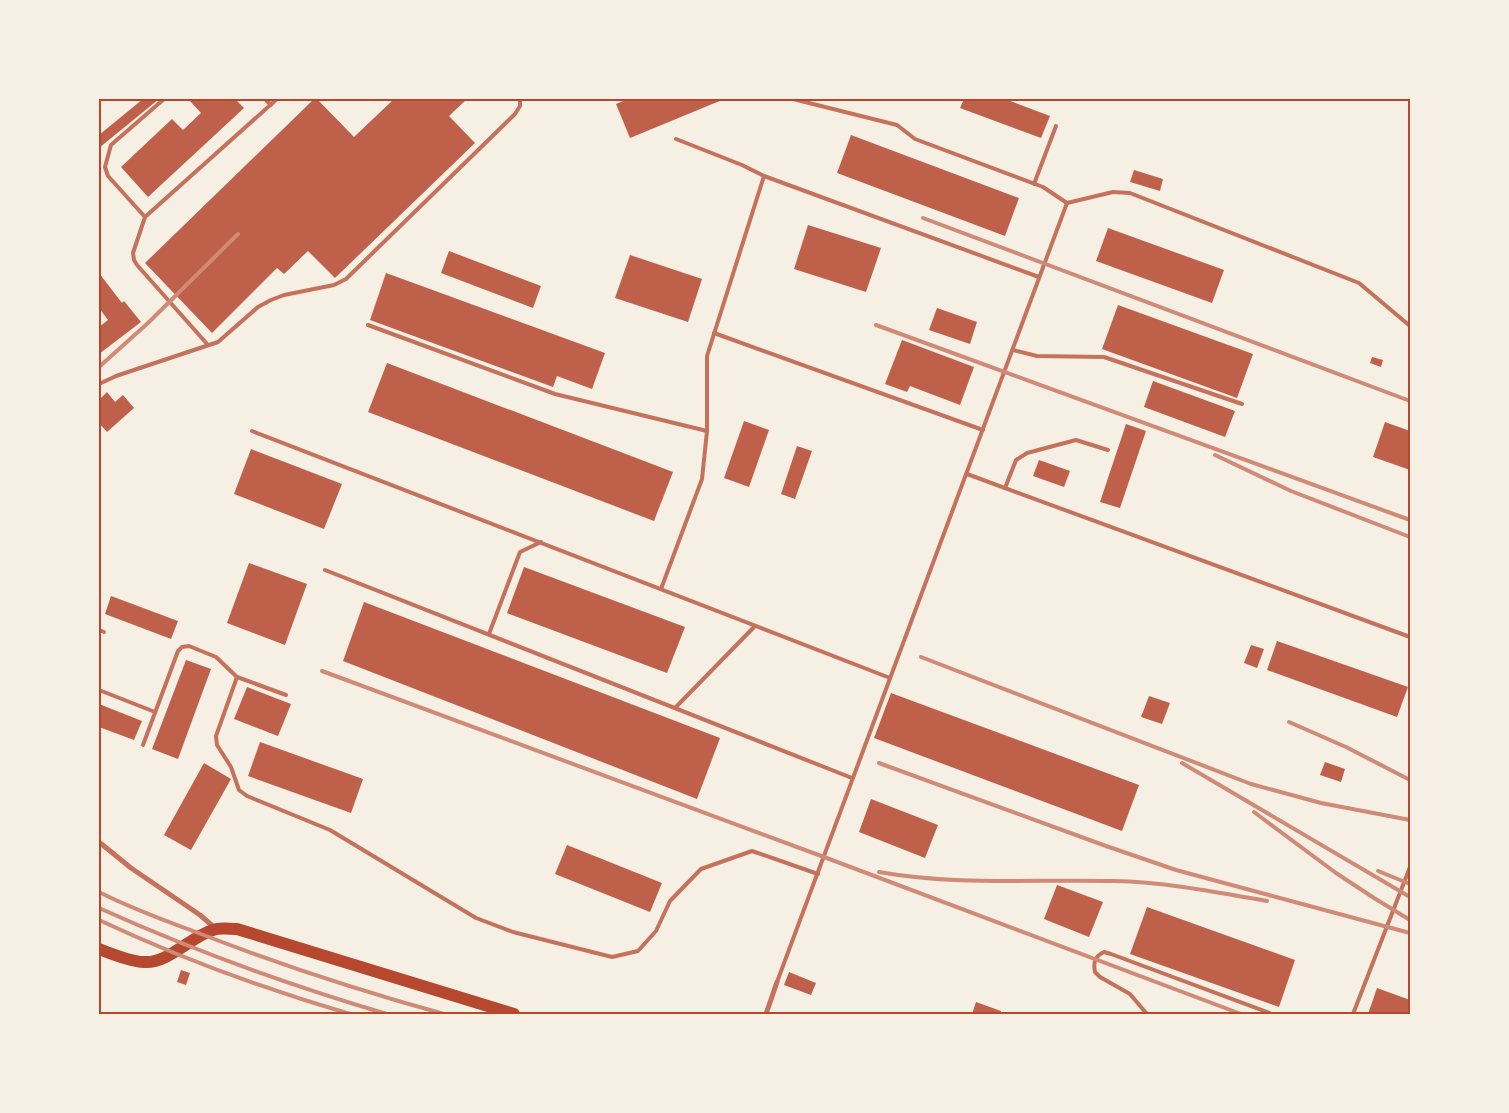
<svg xmlns="http://www.w3.org/2000/svg" width="1509" height="1113" font-family="'Fira Sans',sans-serif">
<style>
.building{fill:#bf614a}
.lines{fill:none;stroke-linecap:round;stroke-linejoin:round}
.service{stroke:#c5725c;stroke-width:4}
.minor{stroke:#c5725c;stroke-width:5}
.primary{stroke:#b5482f;stroke-width:12}
.rail{stroke:#cf8b77;stroke-width:4}
.neatline{fill:none;stroke:#b5482f;stroke-width:2}
</style>
<rect width="100%" height="100%" fill="#f6efe4"/>
<g class="building">
<polygon points="143,99 159,99 99,148 99,135"/>
<polygon points="190,99 235,99 244,108 148,197 121,167 172,119 183,130 201,113 189,100"/>
<polygon points="314,99 317,99 354,137 394,99 467,99 449,116 475,143 335,278 308,251 284,274 277,268 212,333 145,263"/>
<polygon points="628,99 721,99 722,100 630,138 616,104"/>
<polygon points="964,99 1005,99 1050,116 1041,138 960,108"/>
<polygon points="851,135 1019,198 1005,236 837,173"/>
<polygon points="1134,170 1163,179 1160,191 1130,182"/>
<polygon points="808,225 881,248 866,292 794,269"/>
<polygon points="1108,228 1224,270 1212,303 1096,261"/>
<polygon points="449,251 541,286 533,308 441,273"/>
<polygon points="630,255 702,279 688,322 615,298"/>
<polygon points="99,273 122,303 124,301 141,322 99,354 99,327 108,320 99,308"/>
<polygon points="386,273 605,353 592,389 557,376 553,387 370,320"/>
<polygon points="1118,305 1253,354 1237,398 1102,349"/>
<polygon points="937,308 977,322 970,344 929,330"/>
<polygon points="902,340 974,367 960,405 910,386 907,392 885,384"/>
<polygon points="1372,357 1383,360 1381,367 1370,363"/>
<polygon points="387,363 673,472 654,521 368,412"/>
<polygon points="1153,381 1235,411 1225,437 1144,407"/>
<polygon points="107,392 115,402 123,395 134,408 107,432 99,423 99,400"/>
<polygon points="744,421 769,430 749,487 724,478"/>
<polygon points="1385,422 1410,431 1410,470 1373,457"/>
<polygon points="1126,424 1146,431 1120,508 1100,502"/>
<polygon points="797,446 812,451 795,499 781,494"/>
<polygon points="251,449 342,484 324,529 234,494"/>
<polygon points="1039,460 1070,471 1064,487 1033,476"/>
<polygon points="249,563 307,584 285,645 227,623"/>
<polygon points="524,567 685,627 667,673 507,613"/>
<polygon points="111,596 178,621 171,639 105,614"/>
<polygon points="364,602 720,738 697,799 343,661"/>
<polygon points="1277,641 1408,687 1397,717 1267,670"/>
<polygon points="1251,645 1264,649 1257,668 1244,663"/>
<polygon points="186,660 211,669 178,759 152,749"/>
<polygon points="247,687 291,704 278,736 234,719"/>
<polygon points="891,693 1139,785 1122,831 874,738"/>
<polygon points="1149,696 1170,703 1162,724 1141,717"/>
<polygon points="99,704 142,721 134,740 99,727"/>
<polygon points="260,742 363,779 351,813 248,776"/>
<polygon points="1325,762 1345,769 1341,782 1320,775"/>
<polygon points="204,763 231,779 191,850 164,835"/>
<polygon points="871,799 938,825 925,858 859,832"/>
<polygon points="567,845 662,883 650,912 555,874"/>
<polygon points="1057,885 1103,902 1089,937 1044,919"/>
<polygon points="1147,907 1295,960 1279,1007 1130,954"/>
<polygon points="181,970 190,973 186,985 177,982"/>
<polygon points="789,972 816,983 811,995 784,985"/>
<polygon points="1377,988 1410,1000 1410,1014 1368,1014"/>
<polygon points="976,1002 1001,1011 1000,1014 972,1014"/>
</g>
<g class="lines">
<g class="service">
<polyline points="265,99 271,105"/>
<polyline points="793,99 897,125 915,139 1043,187 1067,203"/>
<polyline points="676,139 742,165 764,176 1039,277"/>
<polyline points="1034,184 1056,126"/>
<polyline points="1067,203 1113,192 1130,193 1359,283 1410,326"/>
<polyline points="145,217 108,176 105,167 111,145 164,99"/>
<polyline points="368,325 555,394 707,431"/>
<polyline points="714,333 983,430"/>
<polyline points="208,345 137,265 134,260 133,253 145,217 277,99"/>
<polyline points="1013,350 1037,356 1104,357 1242,404"/>
<polyline points="99,384 116,376 218,342 258,307 271,300 284,295 334,285 346,279 515,114 520,106 520,99"/>
<polyline points="252,431 890,678"/>
<polyline points="967,474 1410,637"/>
<polyline points="1005,488 1016,460 1027,453 1076,440 1108,450"/>
<polyline points="325,570 852,778"/>
<polyline points="661,589 702,479 707,431 707,356 764,176"/>
<polyline points="99,630 104,632"/>
<polyline points="489,634 520,552 541,542"/>
<polyline points="99,690 155,712"/>
<polyline points="286,695 237,677 216,736 217,745 231,767 239,790 247,796 330,830 476,918 513,932 612,957 638,951 656,931 670,901 701,869 752,851 818,874"/>
<polyline points="675,708 755,626"/>
<polyline points="143,745 178,651 182,647 189,646 216,657 237,677"/>
<polyline points="777,982 1067,203"/>
<path d="M1147,1014l-17,-20 -30,-17 -5,-5c-2,-10 0,-16 9,-20l7,2 161,60"/>
<polyline points="1353,1014 1410,867"/>
</g>
<g class="minor">
<polyline points="99,842 131,868 200,915 215,928"/>
<polyline points="766,1014 777,982"/>
</g>
<path class="primary" d="M99,949c10,4 34,13 45,13 24,2 46,-25 69,-32 7,-3 16,-1 24,-1l277,85"/>
<g class="rail">
<polyline points="923,218 1410,401"/>
<polyline points="876,325 1410,520"/>
<polyline points="99,367 148,323 238,234"/>
<polyline points="1215,455 1291,491 1410,537"/>
<polyline points="921,657 1251,784 1321,803 1410,820"/>
<polyline points="322,671 824,857 1241,1014"/>
<polyline points="1289,722 1346,747 1410,780"/>
<polyline points="879,763 1106,846 1176,870 1410,933"/>
<polyline points="1182,763 1410,897"/>
<polyline points="1254,812 1336,873 1374,898 1410,920"/>
<polyline points="1378,871 1410,884"/>
<path d="M879,872c78,14 156,7 235,9 51,1 102,11 153,20"/>
<path d="M99,892c33,17 67,29 102,42 80,31 160,57 243,80"/>
<path d="M99,908c93,42 190,77 288,106"/>
<path d="M99,920c81,38 165,69 251,94"/>
</g>
</g>
<rect width="1509" height="1113" fill="none" stroke="#f6efe4" stroke-width="200"/>
<rect x="100" y="100" width="1309" height="913" class="neatline"/>
</svg>
